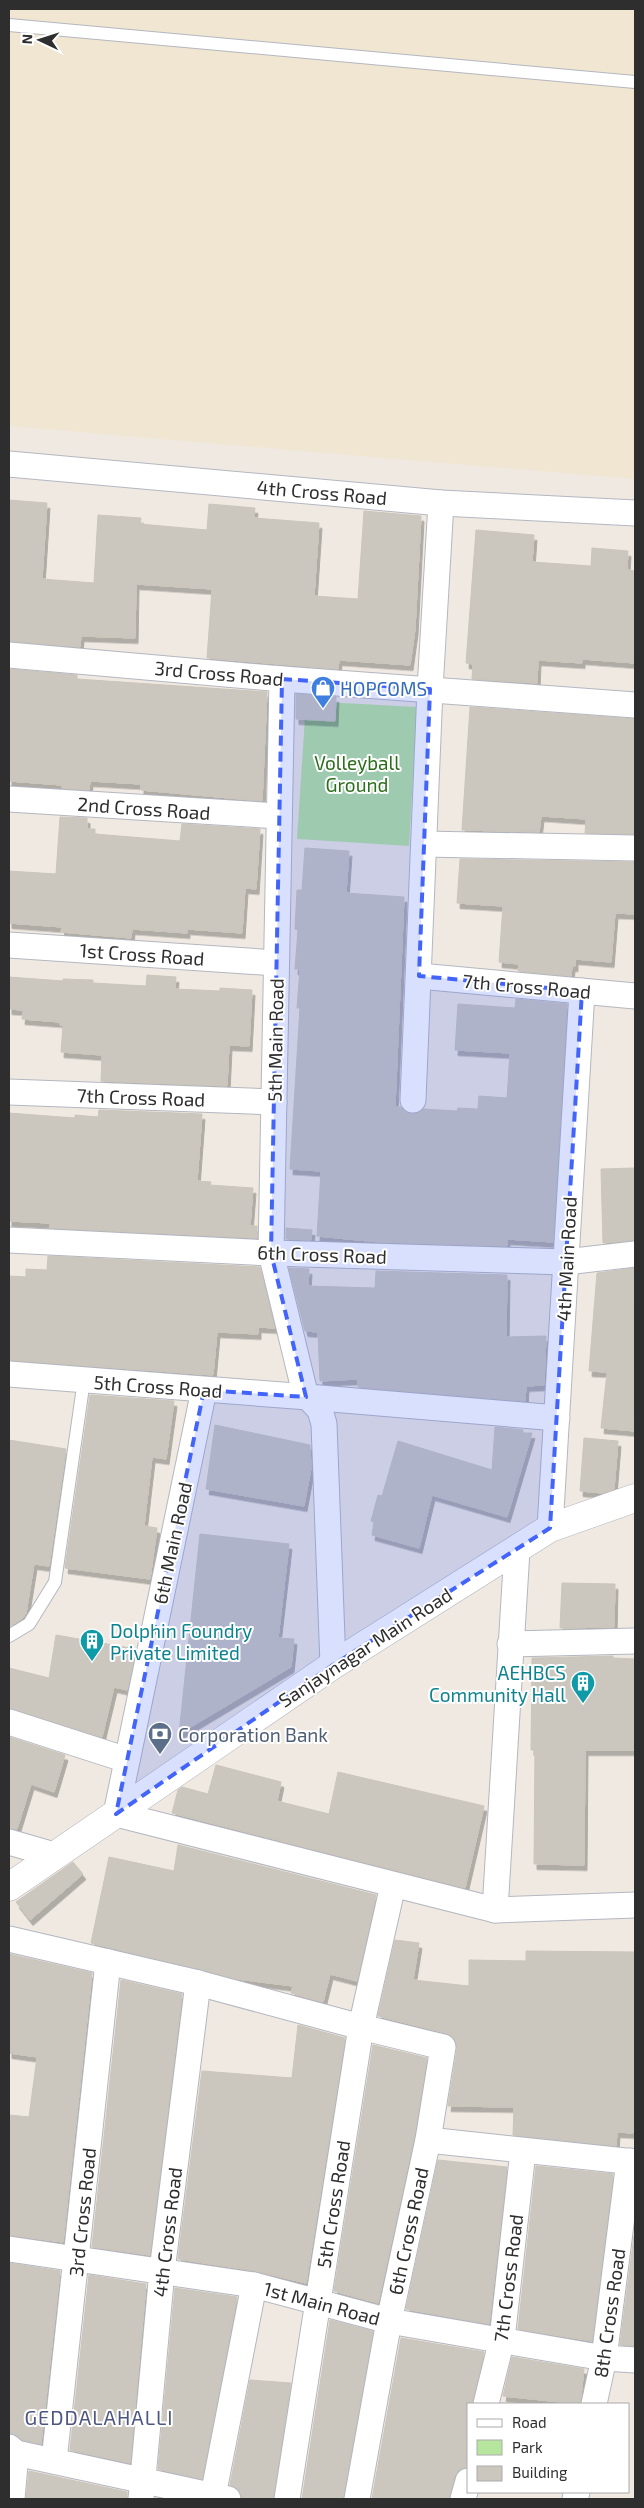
<svg xmlns="http://www.w3.org/2000/svg" width="644" height="2508" font-family="'Exo 2',sans-serif">
<style>
.education{fill:#f0e6d1}
.green{fill:#b6e59e}
.building{fill:#cbc7bf;stroke:#cbc5ba;filter:url(#shadow)}
.lines{fill:none;stroke-linecap:round;stroke-linejoin:round}
.service-casing{stroke:#b4b7c1;stroke-width:14}
.minor-casing{stroke:#b4b7c1;stroke-width:27}
.tertiary-casing{stroke:#b4b7c1;stroke-width:29}
.service{stroke:#fff;stroke-width:12}
.minor{stroke:#fff;stroke-width:25}
.tertiary{stroke:#fff;stroke-width:28}
.marked{fill:#4264fb;fill-opacity:0.2;stroke:#4264fb;stroke-width:4;stroke-dasharray:10 6;stroke-linejoin:round}
.labels{text-anchor:middle;dominant-baseline:central;stroke-width:4;stroke-linejoin:round;paint-order:stroke}
.street-label{font-size:19px;fill:#2e2e2e;stroke:#fff}
.shop-label{font-size:19px;fill:#366cbe;stroke:#fff;text-anchor:start}
.park-label{font-size:19px;fill:#2c6e1b;stroke:#fff}
.culture-label{font-size:19px;fill:#0d838f;stroke:#fff;text-anchor:start}
.service-label{font-size:19px;fill:#4e5e75;stroke:#fff;text-anchor:start}
.neighbourhood-label{font-size:20px;letter-spacing:1px;fill:#4d5680;stroke:#fff}
</style>
<defs>
<filter id="shadow"><feDropShadow dx="3" dy="5.5" stdDeviation="0" flood-color="#0004"/></filter>
</defs>
<rect width="100%" height="100%" fill="#efe9e1"/>
<polygon class="education" points="9,9 635,9 635,479 9,426"/>
<polygon class="green" points="306,701 417,707 409,846 297,839"/>
<g class="building">
<polygon points="9,500 47,503 42,579 94,583 98,515 141,518 140,524 207,530 209,504 255,508 254,518 319,523 314,596 358,599 364,511 421,516 415,629 410,665 339,660 338,669 207,658 212,589 136,584 135,638 81,636 80,647 9,641"/>
<polygon points="476,530 534,535 532,562 591,566 592,548 628,551 627,570 635,571 635,663 582,659 582,663 538,660 537,683 472,679 473,664 466,663"/>
<polygon points="9,669 77,675 77,679 267,692 262,801 141,790 141,784 90,781 89,790 62,788 62,785 9,781"/>
<polygon points="296,694 336,697 335,721 296,719"/>
<polygon points="470,707 635,719 635,834 585,833 586,819 541,816 539,832 462,830"/>
<polygon points="60,817 87,818 87,829 95,829 95,834 180,841 182,824 260,829 256,889 245,888 242,933 187,929 187,933 132,929 131,938 61,932 62,927 9,923 9,871 56,874"/>
<polygon points="305,848 349,851 346,893 404,897 395,1107 401,1107 412,1114 424,1109 457,1111 458,1108 478,1109 479,1096 507,1098 510,1053 455,1050 458,1004 515,1008 516,999 567,1004 553,1242 507,1239 507,1246 379,1242 317,1236 321,1171 290,1169 300,1008 297,1008 300,969 295,969 298,930 295,929 297,890 302,890"/>
<polygon points="460,859 635,862 635,914 615,913 611,962 575,959 575,966 572,966 571,976 518,971 519,964 499,962 503,906 457,903"/>
<polygon points="147,975 176,977 175,989 220,991 220,988 252,990 249,1046 229,1045 227,1086 101,1081 102,1055 61,1052 63,1025 60,1025 60,1022 22,1019 23,1010 9,1009 9,977 63,981 63,979 93,980 93,983 146,986"/>
<polygon points="99,1110 202,1114 197,1181 211,1182 210,1185 253,1188 250,1226 257,1226 257,1238 50,1228 50,1223 9,1221 9,1113 75,1118 75,1115 98,1117"/>
<polygon points="635,1168 635,1240 603,1243 601,1169"/>
<polygon points="286,1228 312,1230 311,1240 286,1239"/>
<polygon points="48,1256 260,1267 275,1328 258,1327 258,1334 217,1332 213,1375 9,1360 9,1276 26,1277 26,1269 47,1270"/>
<polygon points="289,1268 309,1269 308,1286 375,1288 376,1271 507,1275 506,1337 546,1336 544,1385 526,1386 525,1401 358,1387 358,1379 320,1381 318,1332 305,1331"/>
<polygon points="635,1268 633,1383 635,1431 601,1428 607,1372 589,1371 597,1273"/>
<polygon points="90,1395 174,1401 166,1459 152,1457 144,1526 157,1528 150,1579 65,1568"/>
<polygon points="215,1425 310,1445 311,1468 304,1506 206,1489"/>
<polygon points="495,1427 523,1430 523,1433 532,1433 507,1517 432,1495 419,1548 372,1535 374,1522 371,1521 378,1495 382,1496 398,1441 492,1470"/>
<polygon points="584,1438 618,1441 614,1489 603,1493 580,1491"/>
<polygon points="9,1440 66,1449 49,1566 34,1564 26,1613 23,1618 9,1627"/>
<polygon points="200,1534 289,1544 278,1638 294,1639 291,1667 179,1734"/>
<polygon points="562,1583 615,1584 614,1627 560,1628"/>
<polygon points="56,1635 136,1649 127,1690 114,1687 102,1737 9,1708 9,1668 49,1678"/>
<polygon points="613,1656 613,1658 635,1659 635,1750 585,1750 584,1865 534,1864 535,1750 531,1750 532,1658"/>
<polygon points="9,1737 65,1755 54,1792 31,1784 17,1829 9,1828"/>
<polygon points="216,1765 281,1782 277,1801 329,1814 338,1772 484,1806 465,1888 172,1813 178,1790 182,1787 208,1794"/>
<polygon points="178,1845 376,1895 357,1981 330,1974 323,2002 291,1993 293,1986 237,1979 91,1943 109,1857 174,1871"/>
<polygon points="73,1862 83,1874 30,1920 16,1902"/>
<polygon points="395,1940 419,1943 413,1980 469,1986 469,1960 526,1961 526,1951 635,1952 635,2110 633,2133 617,2132 616,2146 513,2135 514,2107 448,2106 457,2049 453,2037 446,2033 378,2016"/>
<polygon points="9,1954 92,1973 63,2242 9,2235 9,2115 29,2117 37,2057 9,2053"/>
<polygon points="121,1980 182,1994 150,2255 92,2247"/>
<polygon points="298,2025 345,2038 306,2283 256,2271 178,2259 202,2071 292,2078"/>
<polygon points="373,2045 427,2058 414,2137 378,2303 334,2291"/>
<polygon points="438,2160 507,2167 489,2324 406,2309"/>
<polygon points="536,2166 613,2174 592,2341 518,2329"/>
<polygon points="634,2236 635,2236 635,2346 620,2345"/>
<polygon points="9,2263 60,2271 41,2444 23,2440 9,2433"/>
<polygon points="89,2275 146,2284 130,2463 70,2450"/>
<polygon points="175,2288 237,2297 202,2479 158,2469"/>
<polygon points="330,2320 373,2331 343,2499 302,2499"/>
<polygon points="401,2338 484,2352 472,2404 468,2404 468,2467 458,2470 454,2477 449,2499 372,2499"/>
<polygon points="512,2357 584,2369 580,2404 503,2396"/>
<polygon points="250,2380 291,2383 273,2499 242,2498 238,2489 230,2485"/>
<polygon points="29,2471 127,2492 127,2499 26,2499"/>
</g>
<g class="lines">
<defs>
<g id="service">
<polyline points="9,25 635,82"/>
<polyline points="9,1636 29,1624 55,1582 84,1380"/>
</g>
<g id="minor">
<polyline points="9,464 441,503 635,513"/>
<polyline points="9,655 282,679 635,705"/>
<polyline points="282,679 271,1253 304,1389 308,1397 557,1418"/>
<polyline points="9,799 279,816"/>
<polyline points="424,844 635,848"/>
<polyline points="9,945 276,963"/>
<polyline points="419,976 635,996"/>
<polyline points="9,1092 274,1102"/>
<polyline points="413,1100 430,689 441,503"/>
<polyline points="9,1240 271,1253 566,1262 635,1254"/>
<polyline points="9,1374 308,1397 320,1410 324,1424 333,1665"/>
<polyline points="204,1390 116,1814 495,1910 635,1905"/>
<polyline points="550,1528 582,991"/>
<polyline points="510,1644 635,1641"/>
<polyline points="9,1722 127,1760"/>
<polyline points="9,1842 54,1855"/>
<polyline points="495,1910 517,1550"/>
<polyline points="9,1939 198,1983 361,2027 393,1885"/>
<polyline points="428,2140 635,2162"/>
<polyline points="9,2249 254,2285 389,2321 604,2358 635,2360"/>
<polyline points="486,2404 502,2339 523,2151"/>
<polyline points="594,2404 604,2358 629,2161"/>
<polyline points="9,2447 16,2453 228,2499"/>
<polyline points="54,2461 108,1962"/>
<polyline points="213,2496 254,2285"/>
<polyline points="12,2499 16,2453"/>
<polyline points="141,2499 162,2271 198,1983"/>
<polyline points="287,2499 361,2027 443,2047 428,2140 389,2321 357,2499"/>
<polyline points="463,2499 468,2481"/>
<polyline points="575,2499 577,2492"/>
</g>
<polyline id="tertiary" points="9,1887 333,1665 550,1528 635,1498"/>
</defs>
<use href="#service" class="service-casing"/>
<use href="#minor" class="minor-casing"/>
<use href="#tertiary" class="tertiary-casing"/>
<use href="#service" class="service"/>
<use href="#minor" class="minor"/>
<use href="#tertiary" class="tertiary"/>
</g>
<path class="marked" d="M282,679l148,10 -11,287 163,15 -32,537 -217,137 -217,149 88,-424 102,7 -35,-144z"/>
<defs>
<symbol id="shop-pin" viewBox="-11 -11 22 30"><path d="M0 17L-7.5 6A9.5 9.5 0 1 1 7.5 6Z" fill="#3f7fe0" stroke="#fff"/><path d="M-5-2.5h2.3a2.7 3.5 0 0 1 5.4 0H5L5.5 6h-11ZM-1.5-2.5h3a1.5 2.3 0 0 0-3 0Z" fill="#fff"/></symbol>
<symbol id="building-pin" viewBox="-11 -11 22 30"><path d="M0 17L-7.5 6A9.5 9.5 0 1 1 7.5 6Z" fill="#0f9aa8" stroke="#fff"/><path d="M-4-6H4V6H1V3H-1V6H-4ZM-2.5-4.3h1.7v1.8h-1.7ZM.8-4.3h1.7v1.8H.8ZM-2.5-1h1.7V.8h-1.7ZM.8-1h1.7V.8H.8Z" fill="#fff"/></symbol>
<symbol id="bank-pin" viewBox="-11 -11 22 30"><path d="M0 17L-7.5 6A9.5 9.5 0 1 1 7.5 6Z" fill="#5c6f8a" stroke="#fff"/><path d="M-6-4H6V4H-6ZM0-2.3a2.3 2.3 0 1 0 0 4.6a2.3 2.3 0 1 0 0-4.6Z" fill="#fff"/></symbol>
</defs>
<g fill-rule="evenodd">
<use href="#shop-pin" x="309" y="674" width="28" height="38"/>
<use href="#building-pin" x="78" y="1627" width="28" height="38"/>
<use href="#building-pin" x="569" y="1669" width="28" height="38"/>
<use href="#bank-pin" x="146" y="1720" width="28" height="38"/>
</g>
<g class="labels">
<g class="street-label">
<text transform="translate(322 492) rotate(5)">4th Cross Road</text>
<text transform="translate(219 673) rotate(5)">3rd Cross Road</text>
<text transform="translate(144 808) rotate(4)">2nd Cross Road</text>
<text transform="translate(142 954) rotate(4)">1st Cross Road</text>
<text transform="translate(527 986) rotate(5)">7th Cross Road</text>
<text transform="translate(275 1040) rotate(-89)">5th Main Road</text>
<text transform="translate(141 1097) rotate(2)">7th Cross Road</text>
<text transform="translate(322 1254) rotate(2)">6th Cross Road</text>
<text transform="translate(566 1259) rotate(-87)">4th Main Road</text>
<text transform="translate(158 1386) rotate(4)">5th Cross Road</text>
<text transform="translate(172 1543) rotate(-78)">6th Main Road</text>
<text transform="translate(365 1647) rotate(-33)">Sanjaynagar Main Road</text>
<text transform="translate(333 2204) rotate(-81)">5th Cross Road</text>
<text transform="translate(82 2212) rotate(-84)">3rd Cross Road</text>
<text transform="translate(408 2231) rotate(-78)">6th Cross Road</text>
<text transform="translate(167 2232) rotate(-83)">4th Cross Road</text>
<text transform="translate(508 2278) rotate(-83)">7th Cross Road</text>
<text transform="translate(322 2303) rotate(15)">1st Main Road</text>
<text transform="translate(609 2313) rotate(-82)">8th Cross Road</text>
</g>
<g class="shop-label">
<text x="340" y="688">HOPCOMS</text>
</g>
<g class="park-label">
<text x="357" y="762">Volleyball<tspan x="357" dy="22">Ground</tspan></text>
</g>
<g class="culture-label">
<text x="110" y="1630">Dolphin Foundry<tspan x="110" dy="22">Private Limited</tspan></text>
<text x="566" y="1672" text-anchor="end">AEHBCS<tspan x="566" dy="22">Community Hall</tspan></text>
</g>
<g class="service-label">
<text x="178" y="1734">Corporation Bank</text>
</g>
<g class="neighbourhood-label">
<text x="99" y="2417">GEDDALAHALLI</text>
</g>
</g>
<rect width="644" height="2508" fill="none" stroke="#2e2e2e" stroke-width="20"/>
<rect x="467" y="2403" width="162" height="90" fill="#ffffff" stroke="#ababab"/>
<rect x="477" y="2419" width="25" height="8" fill="#ffffff" stroke="#ababab"/>
<text x="512" y="2428" font-size="15" fill="#2e2e2e">Road</text>
<rect x="477" y="2440" width="25" height="15" fill="#b6e59e" stroke="#ababab"/>
<text x="512" y="2453" font-size="15" fill="#2e2e2e">Park</text>
<rect x="477" y="2466" width="25" height="15" fill="#cbc7bf" stroke="#ababab"/>
<text x="512" y="2478" font-size="15" fill="#2e2e2e">Building</text>
<g transform="translate(40 40) rotate(274)" stroke="#ffffff" stroke-width="4" paint-order="stroke">
<path d="M0-4L9 19L0 12L-9 19Z" fill="#2e2e2e"/>
<text y="-8" font-size="14" font-weight="bold" text-anchor="middle" fill="#2e2e2e">N</text>
</g>
</svg>
